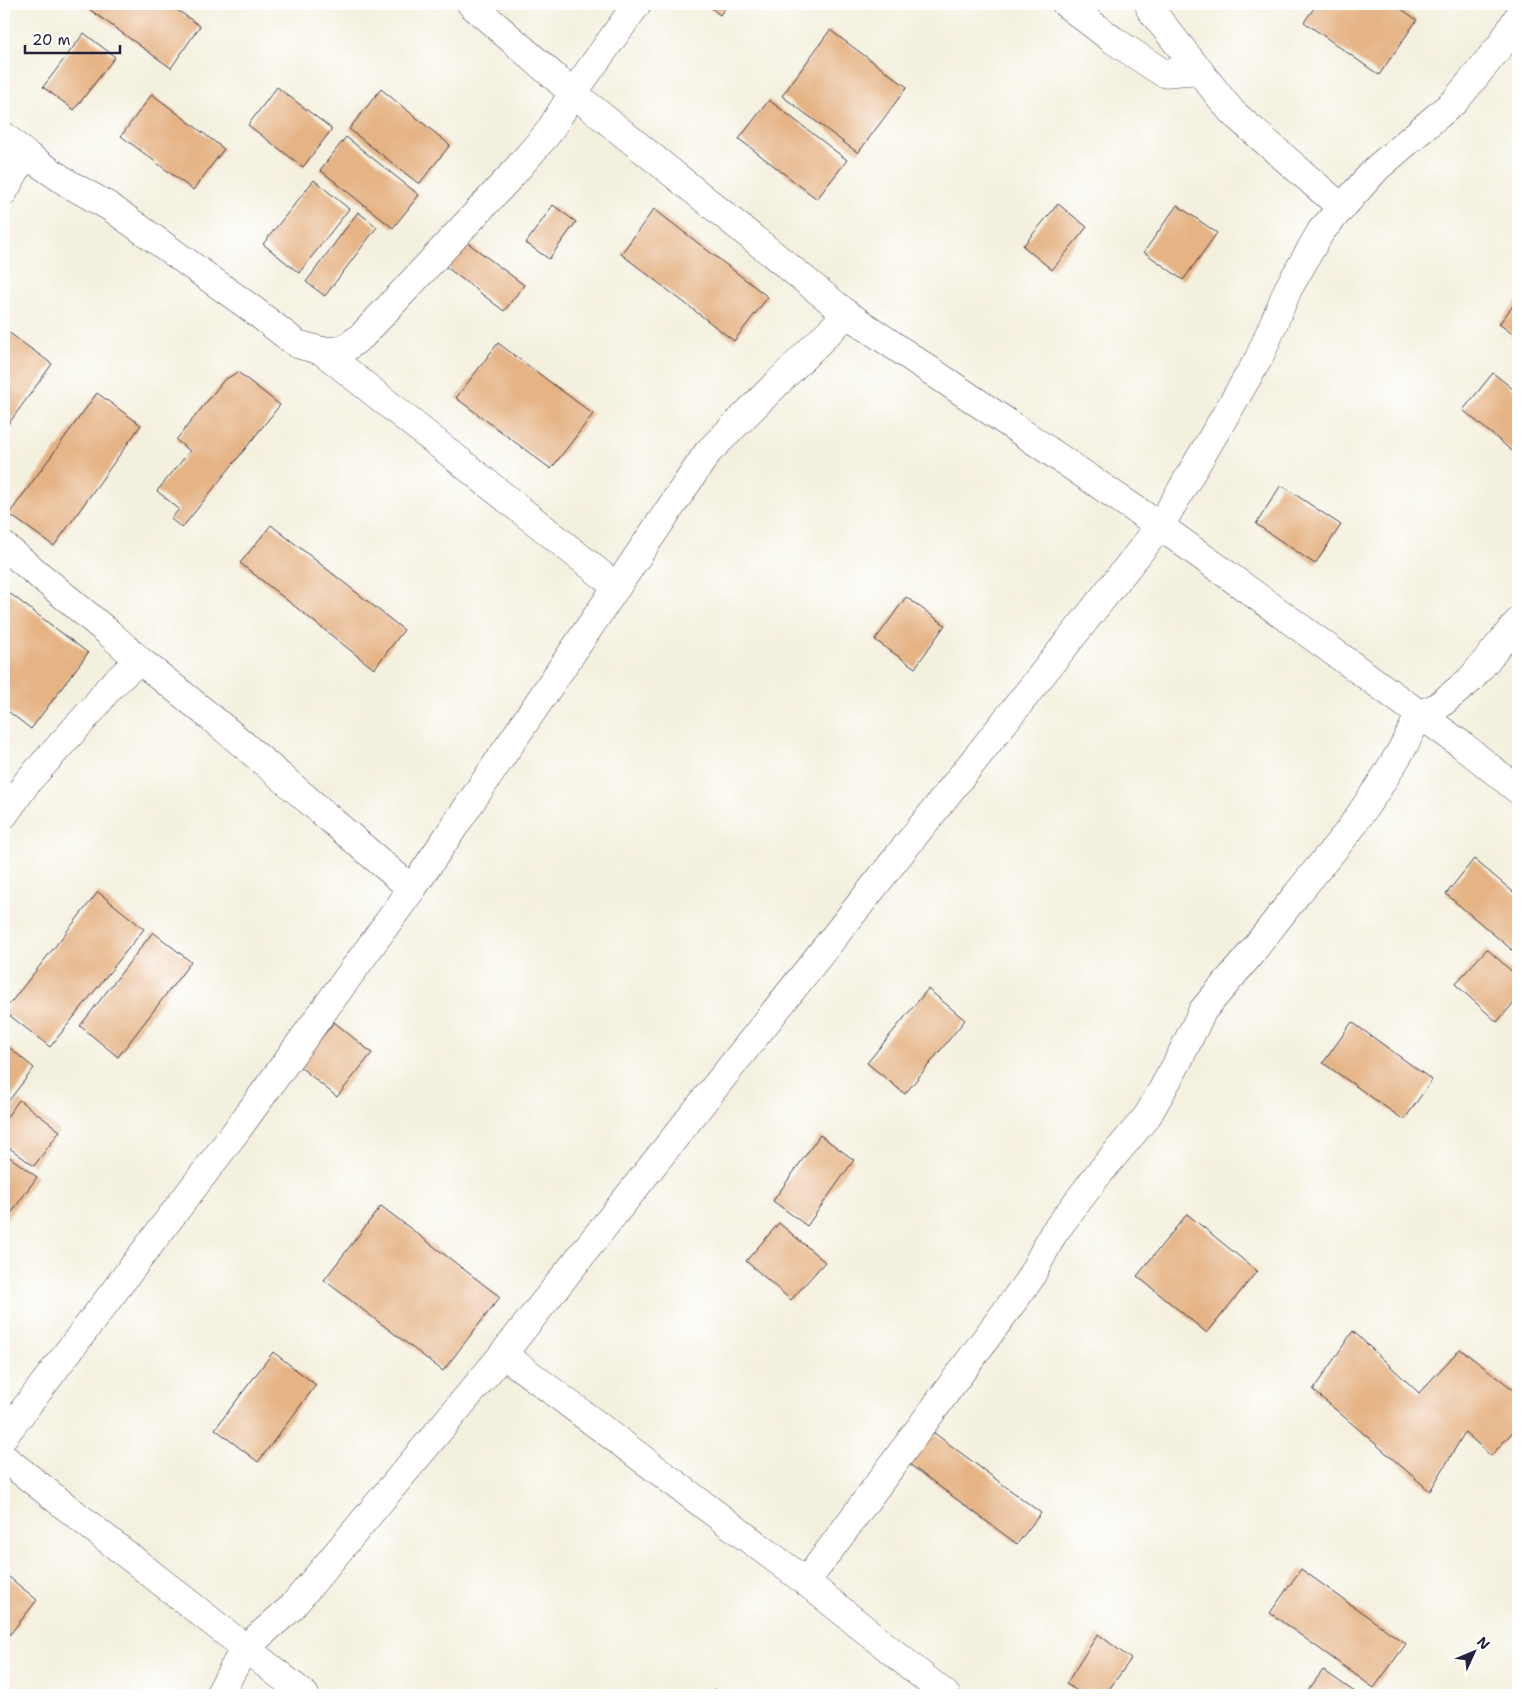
<svg xmlns="http://www.w3.org/2000/svg" width="1522" height="1699" font-family="'Shantell Sans',sans-serif">
<style>
.building{fill:#e5b384}
.lines{fill:none;stroke-linecap:round;stroke-linejoin:round}
.minor-casing{stroke:#424153;stroke-width:29}
.minor{stroke:#fff;stroke-width:28}
</style>
<rect width="100%" height="100%" fill="#fff"/>
<filter id="ink" filterUnits="userSpaceOnUse"><feTurbulence type="fractalNoise" baseFrequency=".02" numOctaves="2"/><feDisplacementMap in="SourceGraphic" scale="10" xChannelSelector="R" yChannelSelector="G"/><feConvolveMatrix kernelMatrix="1 2 1 2 8 2 1 2 1" color-interpolation-filters="sRGB"/></filter>
<filter id="wash" filterUnits="userSpaceOnUse"><feTurbulence type="fractalNoise" baseFrequency=".0096" numOctaves="4" result="noise"/><feDisplacementMap in="SourceGraphic" scale="20" xChannelSelector="R" yChannelSelector="G"/><feGaussianBlur stdDeviation="1.12" result="paint"/><feColorMatrix in="noise" values="0 0 0 0 0 0 0 0 0 0 0 0 0 0 0 0 0 1.4 0 .05"/><feComposite in="paint" operator="in"/></filter>
<g filter="url(#wash)">
<rect width="100%" height="100%" fill="#f4f0de"/>
<g id="blocks">
<g class="building">
<polygon points="82,4 169,4 200,26 171,68"/>
<polygon points="706,4 728,4 720,15"/>
<polygon points="1317,4 1394,4 1417,20 1379,75 1304,22"/>
<polygon points="830,30 907,87 858,153 782,96"/>
<polygon points="84,33 115,57 74,110 43,87"/>
<polygon points="277,87 332,129 303,167 248,125"/>
<polygon points="381,89 450,145 419,184 349,129"/>
<polygon points="152,94 224,149 193,190 121,136"/>
<polygon points="769,100 847,160 817,199 739,139"/>
<polygon points="346,137 419,195 393,228 320,170"/>
<polygon points="314,180 349,209 299,273 263,244"/>
<polygon points="1058,204 1087,227 1052,270 1023,246"/>
<polygon points="553,205 576,222 549,259 526,243"/>
<polygon points="1177,205 1217,233 1183,280 1144,252"/>
<polygon points="654,209 768,297 734,341 621,254"/>
<polygon points="358,212 377,227 325,296 306,282"/>
<polygon points="464,240 524,285 504,311 445,266"/>
<polygon points="1518,299 1518,338 1499,324"/>
<polygon points="4,329 52,364 4,430"/>
<polygon points="498,343 593,414 551,469 456,398"/>
<polygon points="238,372 280,405 182,528 171,519 179,509 157,491 190,451 176,440 224,380"/>
<polygon points="1493,373 1518,393 1518,456 1463,410"/>
<polygon points="97,393 141,425 54,546 9,514"/>
<polygon points="1281,485 1341,525 1315,564 1256,524"/>
<polygon points="271,525 404,630 374,669 240,563"/>
<polygon points="4,589 88,653 31,729 4,708"/>
<polygon points="906,597 945,625 915,668 875,640"/>
<polygon points="1474,859 1518,896 1518,955 1446,894"/>
<polygon points="98,892 144,929 50,1047 4,1011"/>
<polygon points="153,932 191,962 118,1057 80,1026"/>
<polygon points="1487,949 1518,977 1518,998 1497,1022 1455,984"/>
<polygon points="928,989 965,1020 905,1094 867,1063"/>
<polygon points="334,1022 372,1053 337,1097 299,1066"/>
<polygon points="1352,1022 1432,1080 1404,1120 1323,1063"/>
<polygon points="4,1043 34,1068 4,1107"/>
<polygon points="19,1100 60,1131 34,1166 4,1144 4,1121"/>
<polygon points="820,1135 854,1160 807,1226 773,1201"/>
<polygon points="4,1153 37,1177 4,1223"/>
<polygon points="381,1206 500,1297 443,1371 324,1280"/>
<polygon points="1187,1214 1257,1271 1207,1333 1137,1276"/>
<polygon points="779,1223 825,1262 791,1300 746,1261"/>
<polygon points="1353,1331 1419,1393 1460,1349 1518,1393 1518,1426 1491,1456 1465,1432 1430,1491 1313,1390"/>
<polygon points="273,1352 316,1385 258,1462 215,1429"/>
<polygon points="929,1429 1041,1513 1017,1544 905,1461"/>
<polygon points="1301,1569 1406,1644 1374,1688 1270,1613"/>
<polygon points="4,1573 37,1600 4,1642"/>
<polygon points="1098,1634 1131,1659 1105,1695 1084,1695 1066,1684"/>
<polygon points="1323,1670 1359,1695 1305,1695"/>
<polygon points="714,1689 722,1695 709,1695"/>
</g>
</g>
</g>
<g filter="url(#ink)">
<use href="#blocks" fill-opacity="0" stroke="#424153" stroke-width="1"/>
<g class="lines">
<defs>
<g id="minor">
<polyline points="471,4 573,93 847,314 1160,526 1462,745 1518,790"/>
<polyline points="1066,4 1113,40 1163,73 1199,70"/>
<polyline points="1150,4 1150,9 1232,112 1342,208"/>
<polyline points="4,136 25,154 69,184 110,207 252,309 297,344 322,351 343,350 362,336 510,177 548,133 573,93 637,4"/>
<polyline points="4,191 25,154"/>
<polyline points="322,351 617,587"/>
<polyline points="4,546 109,633 139,660"/>
<path d="M4,815l24,-34 65,-72 16,-21 30,-28c94,72 182,153 273,229"/>
<polyline points="503,1354 806,1582 946,1695"/>
<polyline points="4,1436 234,1134 412,889 708,452 847,314"/>
<polyline points="4,1458 305,1695"/>
<polyline points="806,1582 1029,1280 1053,1234 1096,1177 1148,1115 1176,1065 1203,1010 1248,957 1297,894 1348,832 1380,785 1402,749 1420,714 1437,707 1470,680 1518,622"/>
<polyline points="219,1695 244,1649 291,1608 503,1354 1160,526 1259,358 1288,289 1321,231 1377,168 1455,101 1501,45 1518,17"/>
</g>
</defs>
<use href="#minor" class="minor-casing"/>
<use href="#minor" class="minor"/>
</g>
</g>
<rect width="1522" height="1699" fill="none" stroke="#fff" stroke-width="20"/>
<g transform="translate(1474 1652) rotate(46)" stroke="#ffffff" stroke-width="4" paint-order="stroke">
<path d="M0-4L9 19L0 12L-9 19Z" fill="#22223b"/>
<text y="-8" font-size="14" font-weight="bold" text-anchor="middle" fill="#22223b">N</text>
</g>
<path d="M25 45v8h95v-8" fill="none" stroke="#22223b" stroke-width="2.5"/>
<text x="32" y="45" font-size="15" fill="#22223b" stroke="#ffffff" stroke-width="4" paint-order="stroke">20 m</text>
</svg>
